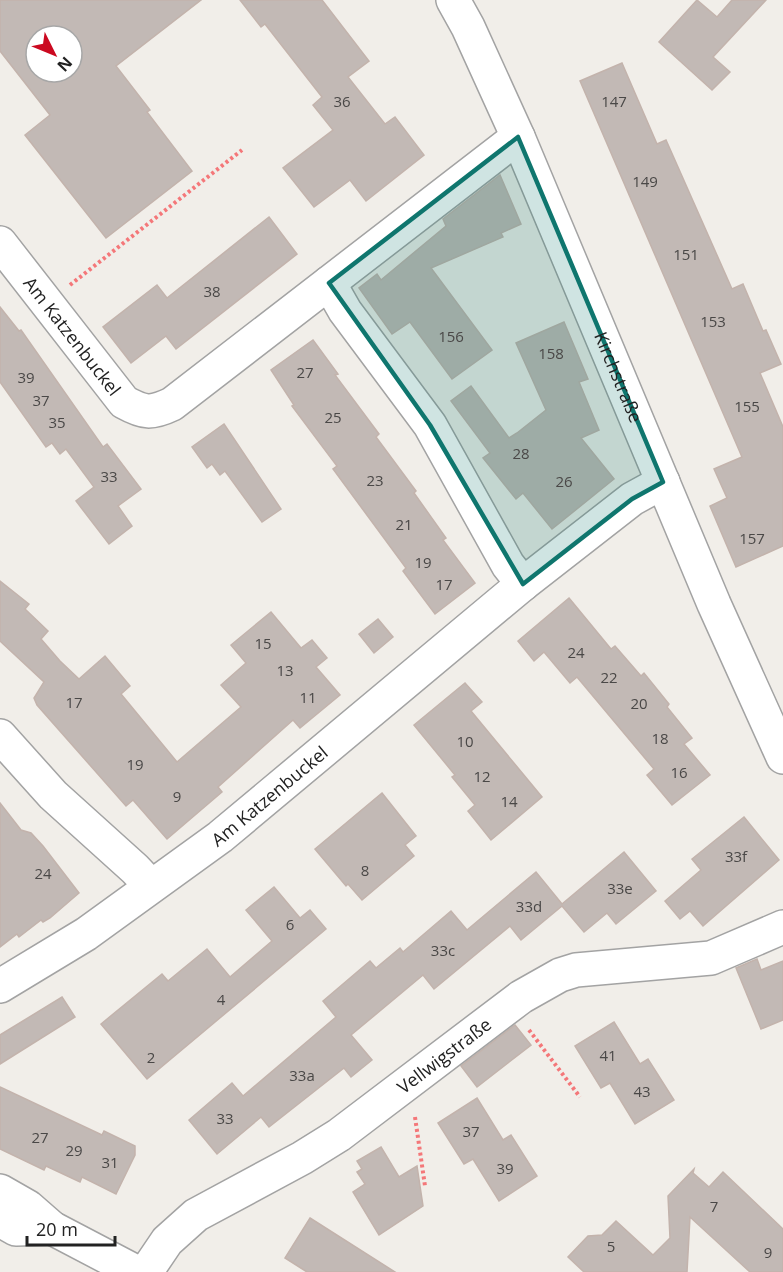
<svg xmlns="http://www.w3.org/2000/svg" width="783" height="1272" font-family="'Open Sans',sans-serif">
<style>
.building{fill:#c2b9b5;stroke:#c3b3ac;stroke-width:1.5;fill-rule:evenodd}
.lines{fill:none;stroke-linecap:round;stroke-linejoin:round}
.minor-casing{stroke:#a3a3a3;stroke-width:36}
.path{stroke:#f47779;stroke-width:4;stroke-dasharray:3 3;stroke-linecap:butt}
.minor{stroke:#fff;stroke-width:33}
.marked{fill:#0f766e;fill-opacity:0.2;stroke:#0f766e;stroke-width:4.5;stroke-linejoin:round}
.labels{text-anchor:middle;dominant-baseline:central;stroke-width:6;stroke-linejoin:round;paint-order:stroke}
.number-label{font-size:15px;fill:#4a4847}
.street-label{font-size:18px;fill:#222;stroke:#fff}
</style>
<rect width="100%" height="100%" fill="#f1eee9"/>
<g class="building">
<path d="M0,0h201l-85,66 34,44 -3,2 45,59 -86,67 -81,-103 25,-20 -50,-64zM36,36h36v36h-36z"/>
<polygon points="240,0 322,0 369,61 348,77 385,124 395,117 424,155 366,201 350,180 314,207 283,168 333,130 313,105 322,97 265,24 261,27"/>
<polygon points="697,0 717,17 732,0 766,0 713,57 730,72 712,90 659,42"/>
<polygon points="622,63 657,144 666,140 732,289 743,284 763,331 766,330 781,364 760,373 783,427 783,546 736,567 710,506 727,498 714,469 742,457 580,81"/>
<polygon points="500,175 521,224 501,233 503,237 431,268 492,350 452,379 410,322 392,334 359,288 377,274 381,280 446,226 443,219"/>
<polygon points="269,217 297,254 176,349 166,336 131,363 103,327 157,285 167,298"/>
<polygon points="0,307 19,331 21,330 103,447 107,444 141,489 118,506 132,526 109,544 76,501 94,487 66,449 60,454 52,443 46,447 0,382"/>
<polygon points="564,322 588,379 579,382 599,430 581,438 614,479 552,529 523,493 516,499 483,458 490,453 451,401 471,386 509,438 517,433 546,410 516,343"/>
<polygon points="313,340 338,374 335,375 379,434 376,437 416,491 414,493 446,538 443,540 475,583 435,614 403,571 406,568 333,469 337,466 292,406 294,405 271,370"/>
<polygon points="224,424 281,509 262,522 225,471 220,475 212,464 207,468 192,447"/>
<polygon points="0,581 29,604 25,609 48,631 41,639 60,661 79,679 105,656 130,686 121,694 177,762 241,707 221,685 246,663 231,645 271,612 301,648 312,640 327,658 316,667 340,695 300,728 293,720 218,787 222,792 167,839 133,800 126,806 37,705 34,698 44,682 0,641"/>
<polygon points="569,598 611,649 615,646 641,676 644,673 669,704 667,707 692,738 684,744 710,775 672,805 647,775 654,769 577,677 570,683 544,652 534,661 518,641"/>
<polygon points="378,619 393,637 374,653 359,634"/>
<polygon points="465,683 482,702 471,711 542,797 491,840 468,811 475,805 452,777 455,775 414,725"/>
<polygon points="382,793 416,836 405,845 414,856 362,900 348,884 346,886 315,849"/>
<polygon points="0,803 21,830 31,833 43,846 79,893 50,918 43,922 41,920 19,937 17,934 0,947"/>
<polygon points="744,817 779,860 703,926 690,911 680,919 665,901 701,870 692,859"/>
<polygon points="624,852 656,891 616,924 607,913 584,932 562,906 521,940 510,926 434,989 423,975 351,1035 372,1060 351,1077 344,1068 269,1127 261,1117 217,1154 189,1120 232,1083 243,1096 336,1017 323,1001 370,961 376,968 400,948 403,952 451,911 467,930 536,872 562,904"/>
<polygon points="274,887 300,918 310,910 326,929 147,1079 101,1024 162,974 168,981 207,949 230,977 272,941 246,910"/>
<polygon points="757,959 761,970 783,961 783,1020 761,1029 736,968"/>
<polygon points="62,997 75,1017 0,1064 0,1035"/>
<polygon points="614,1022 640,1064 648,1059 674,1100 635,1124 610,1083 601,1088 575,1046"/>
<polygon points="515,1025 531,1045 477,1087 461,1066"/>
<polygon points="0,1087 102,1135 104,1131 135,1146 135,1155 116,1194 82,1177 80,1182 46,1166 44,1170 0,1149"/>
<polygon points="477,1098 503,1140 511,1135 537,1176 499,1201 473,1159 464,1164 438,1123"/>
<polygon points="381,1147 399,1177 417,1166 423,1206 379,1235 353,1192 365,1184 357,1172 362,1169 357,1161"/>
<polygon points="694,1169 693,1173 709,1187 723,1172 783,1229 783,1272 750,1272 690,1217 687,1272 584,1272 568,1257 588,1236 602,1235 616,1221 653,1255 670,1238 668,1196"/>
<polygon points="310,1218 395,1272 307,1272 285,1258"/>
</g>
<g class="lines">
<defs>
<g id="minor">
<path id="s1" d="M453,0l15,27 50,110 196,467 69,153"/>
<path id="s2" d="M0,243l124,159c20,11 27,12 48,2l346,-267"/>
<polyline points="329,283 345,311 430,425 508,565 523,584"/>
<polyline points="0,736 53,795 135,869 151,886"/>
<path id="s3" d="M0,986l86,-52 134,-97 303,-253 109,-85 31,-17"/>
<polyline points="0,1191 28,1207 52,1228 136,1272"/>
<polyline points="0,1220 16,1229 52,1228"/>
<path id="s4" d="M146,1272l21,-31 29,-26 106,-57 37,-23 182,-138 39,-22 16,-5 135,-12 72,-31"/>
</g>
</defs>
<use href="#minor" class="minor-casing"/>
<g class="path">
<polyline points="70,285 242,150"/>
<polyline points="529,1030 580,1097"/>
<polyline points="415,1117 425,1186"/>
</g>
<use href="#minor" class="minor"/>
</g>
<path class="marked" d="M518,137l145,345 -31,17 -109,85 -93,-159 -101,-142z"/>
<g class="labels">
<g class="number-label">
<text x="342" y="101">36</text>
<text x="614" y="101">147</text>
<text x="645" y="181">149</text>
<text x="686" y="254">151</text>
<text x="212" y="291">38</text>
<text x="713" y="321">153</text>
<text x="451" y="336">156</text>
<text x="551" y="353">158</text>
<text x="305" y="372">27</text>
<text x="26" y="377">39</text>
<text x="41" y="400">37</text>
<text x="747" y="406">155</text>
<text x="333" y="417">25</text>
<text x="57" y="422">35</text>
<text x="521" y="453">28</text>
<text x="109" y="476">33</text>
<text x="375" y="480">23</text>
<text x="564" y="481">26</text>
<text x="404" y="524">21</text>
<text x="752" y="538">157</text>
<text x="423" y="562">19</text>
<text x="444" y="584">17</text>
<text x="263" y="643">15</text>
<text x="576" y="652">24</text>
<text x="285" y="670">13</text>
<text x="609" y="677">22</text>
<text x="308" y="697">11</text>
<text x="74" y="702">17</text>
<text x="639" y="703">20</text>
<text x="660" y="738">18</text>
<text x="465" y="741">10</text>
<text x="135" y="764">19</text>
<text x="679" y="772">16</text>
<text x="482" y="776">12</text>
<text x="177" y="796">9</text>
<text x="509" y="801">14</text>
<text x="736" y="856">33f</text>
<text x="365" y="870">8</text>
<text x="43" y="873">24</text>
<text x="620" y="888">33e</text>
<text x="529" y="906">33d</text>
<text x="290" y="924">6</text>
<text x="443" y="950">33c</text>
<text x="221" y="999">4</text>
<text x="608" y="1055">41</text>
<text x="151" y="1057">2</text>
<text x="302" y="1075">33a</text>
<text x="642" y="1091">43</text>
<text x="225" y="1118">33</text>
<text x="471" y="1131">37</text>
<text x="40" y="1137">27</text>
<text x="74" y="1150">29</text>
<text x="110" y="1162">31</text>
<text x="505" y="1168">39</text>
<text x="714" y="1206">7</text>
<text x="611" y="1246">5</text>
<text x="768" y="1252">9</text>
</g>
<g class="street-label">
<text stroke="none"><textPath href="#s2" startOffset="118">Am Katzenbuckel</textPath></text>
<text stroke="none"><textPath href="#s1" startOffset="412">Kirchstraße</textPath></text>
<text stroke="none"><textPath href="#s3" startOffset="330">Am Katzenbuckel</textPath></text>
<text stroke="none"><textPath href="#s4" startOffset="372">Vellwigstraße</textPath></text>
</g>
</g>
<g transform="translate(54 54) rotate(133)"><circle r="28" fill="#ffffff" stroke="#a7a7a7" stroke-width="1.5"/>
<path d="M0-4.5L10 22L0 15L-10 22Z" fill="#cb0920"/>
<text y="-9" font-size="16" font-weight="bold" text-anchor="middle" fill="#222222">N</text>
</g>
<path d="M27 1236v9h88v-9" fill="none" stroke="#222222" stroke-width="3"/>
<text x="36" y="1236" font-size="18" fill="#222222" stroke="#ffffff" stroke-width="4.5" paint-order="stroke">20 m</text>
</svg>
